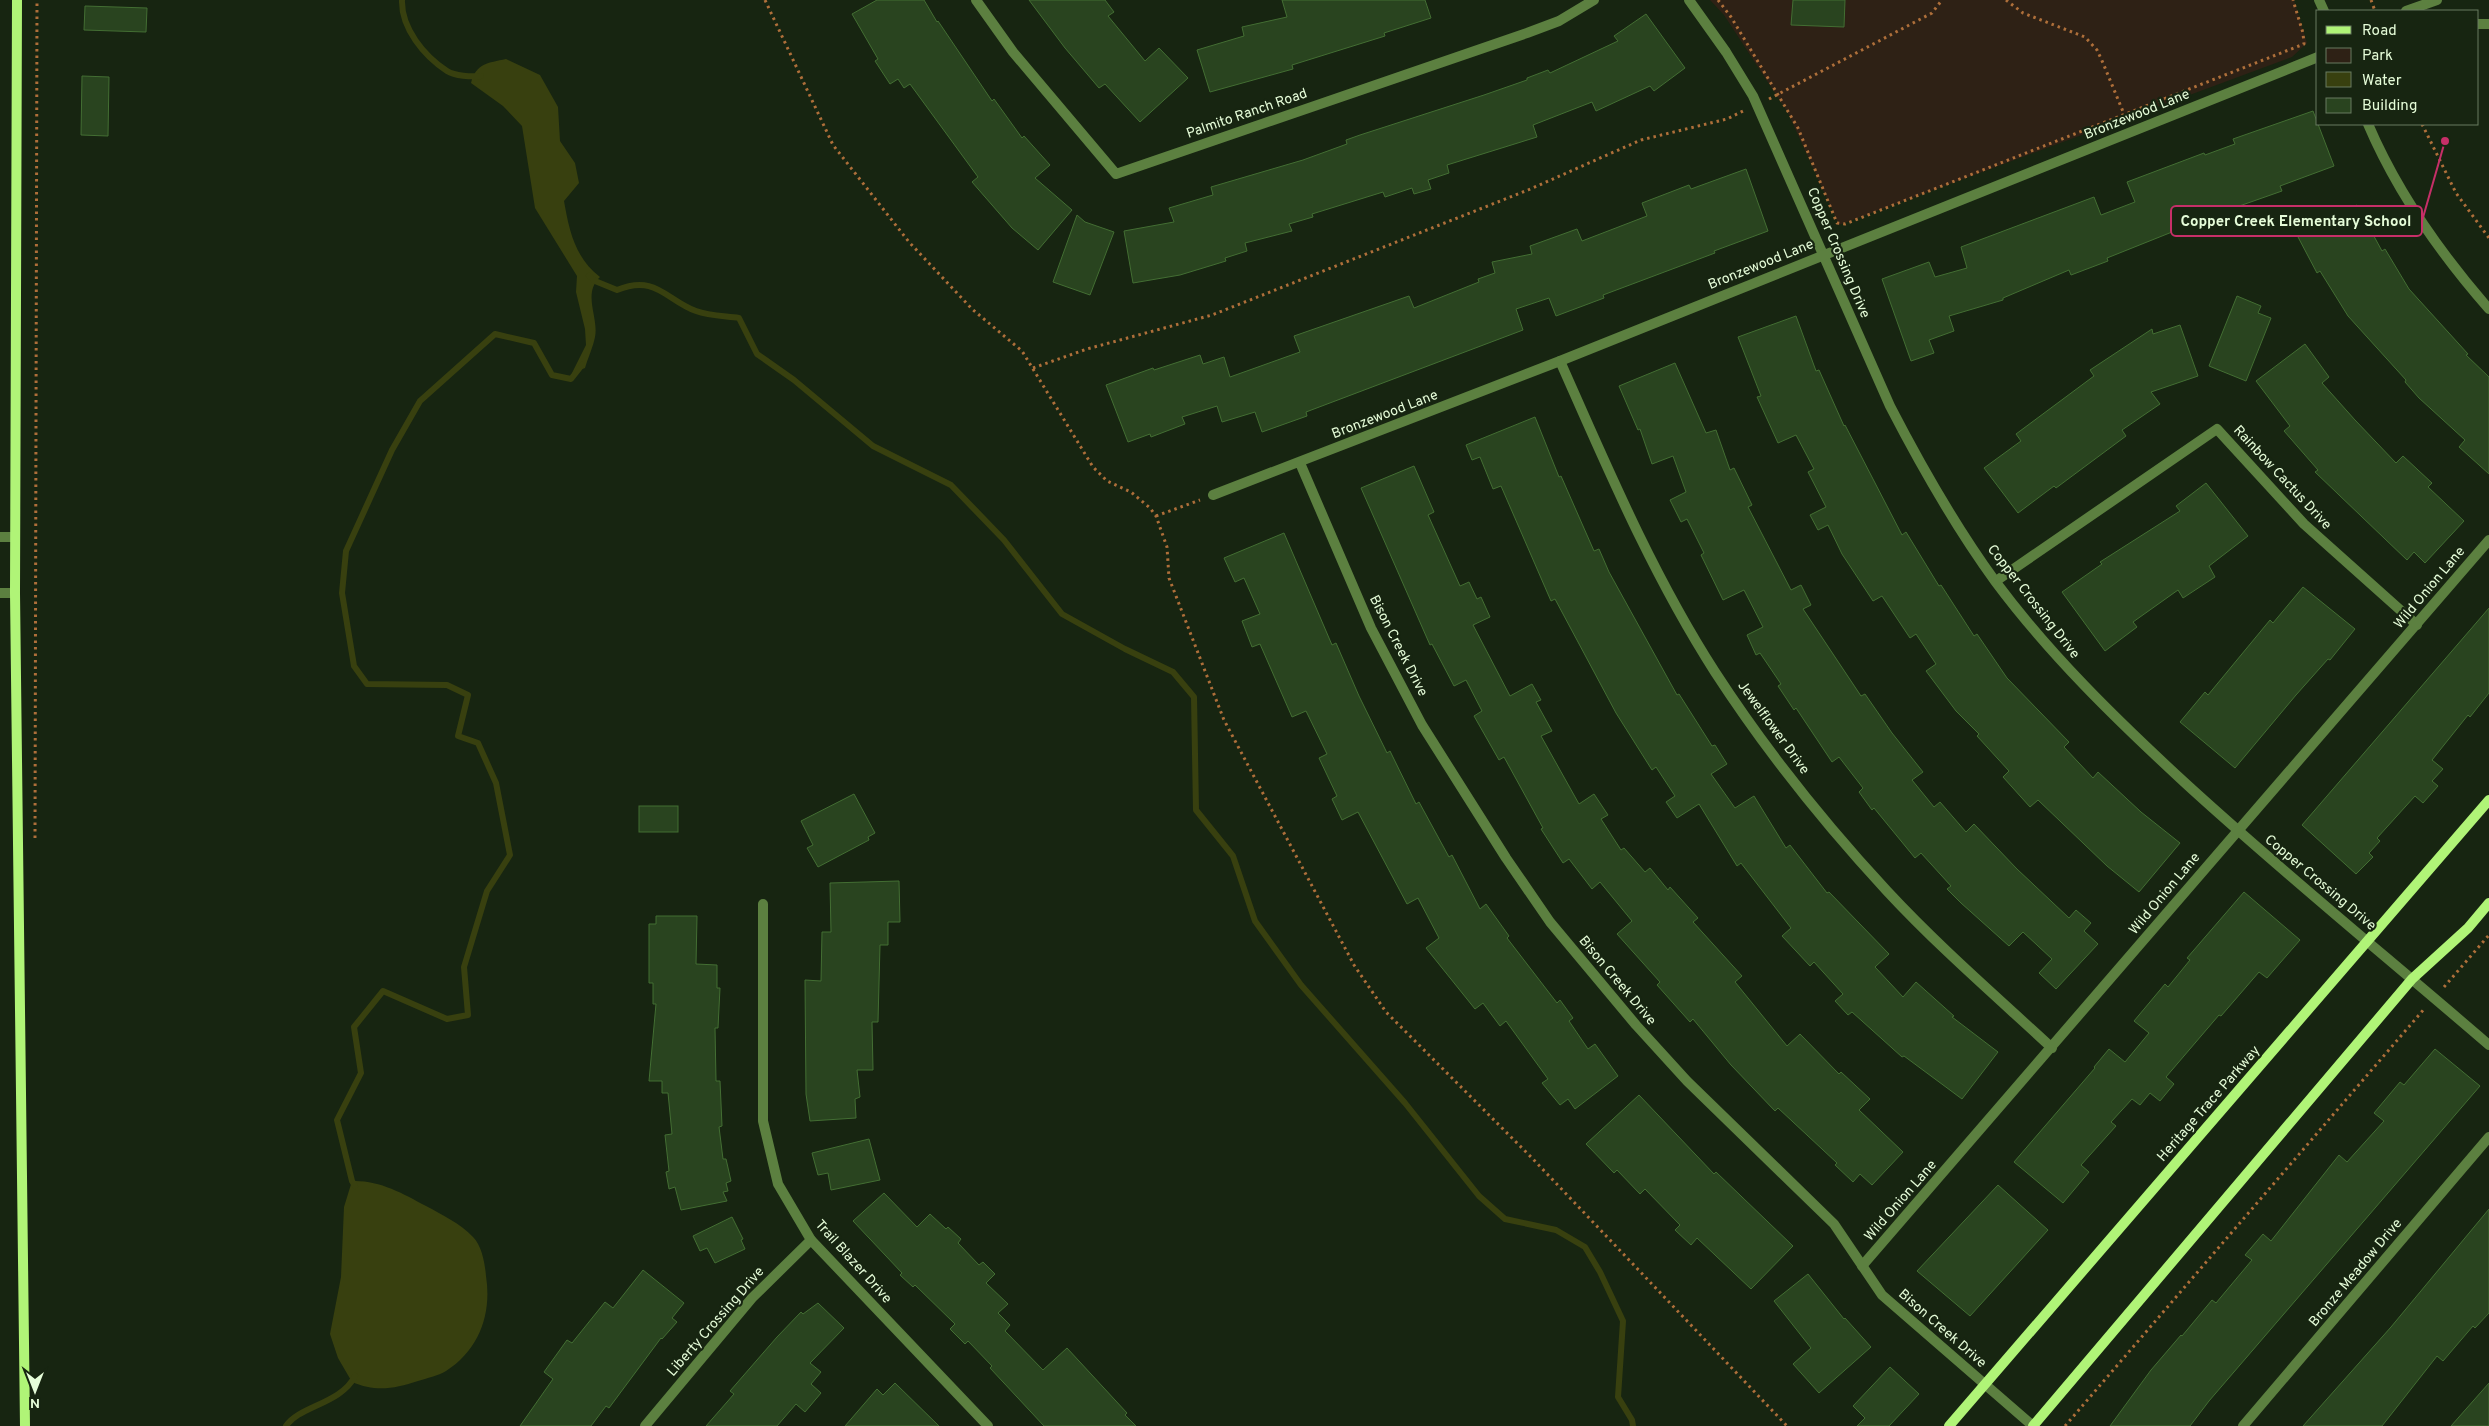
<svg xmlns="http://www.w3.org/2000/svg" width="2489" height="1426" font-family="Overpass,sans-serif">
<style>
.green{fill:#2e2115}
.water{fill:#38400f}
.lines{fill:none;stroke-linecap:round;stroke-linejoin:round}
.stream{stroke:#38400f;stroke-width:6}
.building{fill:#29441f;stroke:#436e33}
.path{stroke:#ae6f3a;stroke-width:3;stroke-dasharray:2.5 4;stroke-linecap:butt}
.lane{stroke:#5c8040;stroke-width:10}
.street{stroke:#5c8040;stroke-width:10}
.secondary{stroke:#b0f477;stroke-width:10}
.labels{text-anchor:middle;dominant-baseline:central;stroke-width:4.5;stroke-linejoin:round;paint-order:stroke}
.street-label{font-size:14px;fill:#e5fcd8;stroke:#172511}
.leader{fill:none;stroke:#c62f68;stroke-width:2}
.callout-dot{fill:#c62f68;stroke:#172511;stroke-width:2}
.callout{fill:#172511;stroke:#c62f68;stroke-width:2}
.callout-label{font-size:15px;text-anchor:middle;font-weight:bold;fill:#e5fcd8}
</style>
<rect width="100%" height="100%" fill="#172511"/>
<polygon class="green" points="1710,0 2294,0 2307,43 2292,57 1839,225 1788,113 1724,15"/>
<g class="water">
<path d="M506,59l34,16 18,32 2,34 15,22 4,20 -15,18c5,29 11,57 36,76 -18,17 -1,40 -5,60 -2,10 -7,21 -10,31l-13,5 14,-28 -1,-16 -9,-37 1,-16 -42,-68 -13,-82 -19,-20 -32,-23c5,-20 17,-20 35,-24z"/>
<path d="M352,1181c27,-1 50,12 74,25 15,8 35,18 47,31 9,9 12,27 13,39 6,38 -7,74 -40,95 -8,5 -19,7 -28,10 -24,8 -43,11 -66,1l-14,-24 -8,-24 11,-57 3,-70z"/>
</g>
<g class="lines">
<g class="stream">
<path d="M402,0c-1,28 22,56 45,71 8,5 24,6 34,5"/>
<path d="M589,276l6,5 22,9c39,-16 49,10 79,21 13,5 29,5 43,7l18,36 37,26 79,66 78,39 53,55 58,74 63,35 48,23 21,25 2,113 37,46 22,65 46,64 104,118 74,93 26,23 51,11 29,17 15,25 23,49 -5,76 14,23 1,6"/>
<polyline points="355,1186 352,1181 337,1120 361,1073 354,1027 383,991 447,1019 468,1015 464,967 487,891 510,855 496,783 478,743 458,736 468,695 447,685 367,684 354,666 342,593 346,551 392,450 420,401 495,334 534,343 552,375 571,379 582,365"/>
<path d="M286,1426c13,-20 55,-22 69,-50"/>
</g>
</g>
<g class="building">
<polygon points="877,0 924,0 937,22 938,21 992,101 994,99 1022,138 1024,136 1050,165 1035,178 1072,210 1038,250 1012,228 972,182 978,177 910,84 904,88 898,79 890,84 875,61 878,59 852,14"/>
<polygon points="1029,0 1105,0 1114,12 1108,16 1145,61 1159,48 1188,78 1140,122 1105,84 1099,88 1065,48"/>
<polygon points="1282,0 1425,0 1431,18 1384,33 1385,36 1292,65 1293,69 1210,92 1197,50 1244,36 1242,27 1287,17"/>
<polygon points="1793,0 1845,0 1844,27 1791,25"/>
<polygon points="85,6 147,8 146,32 84,30"/>
<polygon points="1646,14 1685,68 1654,91 1650,86 1596,111 1592,102 1533,125 1537,137 1447,165 1449,173 1428,180 1431,189 1414,194 1412,188 1385,197 1383,192 1312,214 1313,217 1289,224 1292,231 1245,243 1247,251 1225,258 1226,261 1180,275 1133,283 1124,231 1174,222 1169,208 1213,195 1211,187 1303,160 1347,144 1346,140 1360,135 1484,95 1527,80 1527,78 1548,70 1550,73 1618,41 1614,36"/>
<polygon points="82,76 109,77 108,136 81,135"/>
<polygon points="2313,111 2334,166 2280,186 2282,191 2171,230 2172,232 2107,258 2108,261 2071,275 2069,270 2003,298 2003,300 1949,316 1954,331 1929,340 1934,353 1911,361 1882,279 1929,262 1935,277 1967,268 1961,247 2094,197 2101,215 2135,202 2127,182 2204,153 2205,155 2235,144 2233,139"/>
<polygon points="1746,169 1768,231 1714,251 1715,253 1603,295 1604,298 1556,316 1549,298 1516,309 1523,330 1306,412 1307,416 1262,432 1255,412 1222,422 1217,406 1182,417 1185,424 1151,437 1150,434 1128,442 1106,385 1153,368 1154,370 1200,355 1203,364 1224,357 1230,377 1300,352 1294,336 1409,296 1414,308 1479,282 1478,279 1495,273 1492,262 1532,254 1530,246 1577,229 1582,241 1647,216 1642,203 1689,185 1691,189"/>
<polygon points="2357,205 2382,251 2385,249 2409,289 2468,354 2466,355 2489,377 2489,474 2459,447 2465,440 2419,398 2405,382 2406,380 2348,316 2320,271 2317,273 2298,237"/>
<polygon points="1077,215 1085,222 1114,232 1090,295 1053,282"/>
<polygon points="2237,296 2261,306 2258,313 2271,318 2246,381 2209,366"/>
<polygon points="1796,316 1816,371 1819,370 1844,426 1845,425 1902,535 1906,532 1939,586 1941,585 1974,636 1977,634 2007,678 2069,742 2064,747 2093,778 2098,772 2141,812 2180,843 2139,892 2107,866 2038,800 2030,807 2003,777 2009,771 1977,736 1979,734 1956,711 1926,671 1936,664 1916,634 1910,638 1882,596 1873,601 1842,554 1828,525 1818,530 1810,515 1826,507 1808,472 1814,469 1796,435 1778,443 1757,397 1761,396 1738,337"/>
<polygon points="2180,325 2198,376 2151,392 2160,404 2122,430 2126,436 2056,488 2054,486 2018,513 1984,468 2021,441 2016,434 2094,376 2090,370 2152,329 2153,334"/>
<polygon points="2305,344 2329,377 2322,383 2355,420 2396,463 2403,456 2432,483 2428,487 2464,521 2425,563 2414,552 2407,560 2315,472 2318,470 2284,431 2290,426 2256,381"/>
<polygon points="1675,363 1706,433 1716,430 1730,470 1734,468 1752,505 1748,507 1791,590 1801,585 1811,605 1803,609 1861,696 1865,694 1892,733 1923,772 1912,780 1934,807 1940,802 1966,832 1974,824 2017,869 2069,918 2076,910 2091,923 2084,931 2098,944 2056,989 2039,973 2052,959 2023,932 2009,946 1961,903 1947,889 1951,886 1921,853 1915,858 1874,808 1872,810 1859,792 1863,788 1839,757 1832,762 1796,708 1794,710 1778,686 1781,684 1760,653 1756,655 1747,635 1763,627 1744,590 1723,600 1701,555 1704,553 1687,519 1681,522 1670,500 1686,492 1673,456 1652,464 1640,429 1638,430 1619,386"/>
<polygon points="1535,417 1559,477 1561,476 1594,551 1599,549 1609,572 1677,695 1679,694 1712,746 1715,745 1727,764 1711,774 1735,808 1754,796 1786,848 1790,845 1827,893 1829,892 1889,954 1875,967 1903,997 1916,982 1954,1016 1952,1017 1998,1052 1962,1099 1904,1056 1902,1057 1852,1012 1848,1015 1835,1001 1843,994 1814,962 1810,966 1782,936 1791,928 1741,863 1737,866 1699,804 1677,818 1666,802 1675,796 1656,767 1652,770 1616,713 1555,599 1551,601 1501,486 1493,489 1480,457 1472,460 1466,445"/>
<polygon points="1414,466 1434,512 1428,515 1460,586 1469,582 1477,599 1481,597 1490,617 1473,625 1510,696 1532,684 1541,700 1536,702 1552,731 1541,736 1579,804 1594,794 1608,815 1601,819 1621,850 1624,848 1645,872 1650,868 1668,890 1670,887 1698,918 1693,922 1742,976 1735,982 1787,1046 1800,1034 1839,1074 1841,1072 1870,1099 1859,1110 1903,1152 1872,1185 1860,1174 1853,1182 1835,1165 1837,1163 1778,1108 1775,1111 1731,1065 1693,1019 1690,1022 1657,985 1660,982 1617,934 1632,921 1600,882 1592,889 1569,859 1563,863 1541,829 1543,828 1504,757 1499,760 1474,716 1482,711 1466,680 1454,686 1432,644 1430,645 1361,488"/>
<polygon points="2206,483 2248,536 2209,566 2215,577 2183,598 2178,590 2133,622 2137,627 2105,651 2062,592 2102,564 2100,562 2180,511 2176,506"/>
<polygon points="1284,533 1332,645 1336,643 1359,696 1387,753 1390,751 1416,804 1419,802 1449,857 1452,855 1480,909 1486,904 1509,936 1507,938 1557,1003 1560,1000 1573,1018 1569,1021 1588,1049 1595,1044 1618,1076 1575,1109 1568,1099 1560,1105 1542,1083 1548,1079 1506,1021 1500,1026 1483,1003 1475,1009 1426,948 1439,938 1418,898 1407,904 1358,812 1342,820 1332,799 1337,796 1319,758 1327,754 1306,711 1292,717 1260,644 1252,647 1242,621 1260,614 1244,578 1235,582 1224,558"/>
<polygon points="2303,587 2355,629 2330,660 2328,659 2296,695 2235,768 2180,722 2205,692 2208,695 2270,620 2273,623"/>
<polygon points="2489,608 2489,693 2470,717 2468,715 2432,760 2443,769 2432,781 2438,786 2423,803 2415,796 2377,838 2380,841 2369,853 2373,857 2356,874 2302,825"/>
<polygon points="854,794 875,833 868,837 869,840 818,867 807,848 813,845 801,821"/>
<rect x="639" y="806" width="39" height="26"/>
<polygon points="899,881 900,922 888,922 888,945 880,945 878,1022 872,1022 873,1070 857,1070 860,1097 855,1099 856,1118 810,1121 806,1094 805,980 821,981 822,932 831,932 830,883"/>
<polygon points="2244,892 2300,940 2267,978 2259,972 2221,1016 2219,1015 2166,1077 2174,1084 2160,1101 2150,1093 2140,1105 2132,1099 2111,1122 2116,1126 2081,1165 2089,1172 2063,1203 2014,1162 2095,1068 2094,1067 2109,1049 2125,1062 2149,1033 2134,1021 2165,984 2168,987 2190,960 2187,958"/>
<polygon points="656,916 697,916 696,964 717,965 717,988 720,988 718,1028 715,1028 716,1081 720,1081 722,1126 719,1127 723,1159 726,1159 731,1181 726,1183 728,1191 723,1192 727,1201 681,1210 675,1187 669,1189 666,1172 669,1171 665,1135 672,1134 668,1093 662,1093 662,1081 649,1081 656,1004 653,1004 653,983 649,983 649,924 656,924"/>
<polygon points="2435,1049 2480,1086 2209,1401 2190,1426 2110,1426 2151,1370 2181,1335 2182,1336 2212,1300 2216,1303 2252,1260 2245,1255 2263,1234 2271,1241 2339,1155 2347,1162 2384,1121 2374,1113 2400,1082 2404,1085"/>
<polygon points="1639,1095 1714,1174 1716,1172 1793,1246 1751,1289 1697,1238 1691,1245 1675,1230 1680,1225 1645,1189 1640,1194 1617,1170 1614,1173 1586,1144"/>
<polygon points="869,1139 880,1180 831,1190 828,1173 818,1175 812,1153"/>
<polygon points="1998,1185 2048,1230 1970,1316 1917,1271"/>
<polygon points="884,1193 917,1227 930,1214 946,1229 948,1227 961,1239 958,1243 979,1265 983,1262 995,1274 986,1283 1008,1304 998,1313 1010,1325 1005,1331 1043,1370 1067,1348 1127,1413 1125,1415 1136,1426 1044,1426 990,1368 992,1366 968,1341 965,1344 950,1329 955,1324 915,1285 913,1287 900,1275 902,1273 853,1221"/>
<polygon points="2489,1209 2489,1313 2475,1328 2473,1326 2443,1361 2437,1356 2382,1426 2303,1426 2391,1327"/>
<polygon points="732,1217 743,1239 741,1240 745,1249 715,1263 707,1248 700,1251 693,1236"/>
<polygon points="643,1270 684,1303 672,1318 677,1322 662,1339 661,1338 609,1408 606,1406 591,1426 520,1426 553,1379 544,1372 567,1340 572,1343 605,1302 613,1308"/>
<polygon points="1808,1274 1844,1319 1845,1318 1871,1347 1819,1393 1793,1364 1811,1348 1774,1301"/>
<polygon points="818,1303 844,1328 810,1363 821,1372 811,1384 821,1393 805,1412 796,1404 777,1426 706,1426 734,1394 730,1391 777,1337 801,1312 803,1314"/>
<polygon points="1890,1367 1919,1394 1889,1426 1857,1426 1865,1418 1853,1406"/>
<polygon points="895,1383 939,1426 845,1426 877,1389 883,1395"/>
<polygon points="2489,1383 2489,1426 2451,1426"/>
</g>
<g class="lines">
<g class="path">
<polyline points="765,0 833,145 909,242 972,309 1022,351 1093,467 1107,481 1131,492 1150,508 1156,516 1167,547 1169,578 1224,720 1354,965 1386,1012 1532,1158 1787,1426"/>
<polyline points="1718,0 1731,17 1798,128 1837,223 1845,224 2304,44 2303,33 2293,0"/>
<polyline points="2006,0 2023,13 2085,37 2097,50 2103,63 2124,114"/>
<polyline points="2371,0 2375,11"/>
<polyline points="1769,99 1932,13 1942,0"/>
<polyline points="2422,124 2456,193 2489,238"/>
<polyline points="1033,368 1087,349 1212,315 1528,190 1641,140 1727,119 1743,111"/>
<polyline points="1156,516 1200,500"/>
<polyline points="35,838 37,0"/>
<polyline points="2444,987 2489,935"/>
<polyline points="2065,1426 2425,1008"/>
</g>
<g class="lane">
<polyline points="2406,11 2437,0"/>
<polyline points="2478,24 2489,24"/>
<polyline points="0,537 15,537"/>
<polyline points="0,593 15,593"/>
</g>
<g class="street">
<polyline points="976,0 1013,52 1116,174 1527,33 1559,21 1594,0"/>
<path d="M1689,0l37,52 27,44 137,310c31,60 65,120 105,175 55,74 121,138 188,200 99,91 204,176 306,264"/>
<polyline points="2319,0 2324,11"/>
<path d="M2368,124c29,68 72,129 121,185"/>
<path d="M1560,361c47,106 92,213 155,311 50,77 110,152 172,219 52,56 110,106 165,157"/>
<polyline points="1300,463 1371,628 1422,725 1506,858 1550,922 1636,1025 1687,1081 1834,1224 1882,1295 2033,1426"/>
<polyline points="1213,495 1560,361 2318,57"/>
<polyline points="1996,581 2217,429 2304,524 2417,625"/>
<polyline points="763,904 763,1121 778,1184 811,1240 988,1426"/>
<polyline points="1862,1266 2489,540"/>
<polyline points="645,1426 752,1298 811,1240"/>
<polyline points="2243,1426 2489,1137"/>
</g>
<g class="secondary">
<polyline points="17,0 15,593 25,1426"/>
<polyline points="1949,1426 2489,800"/>
<polyline points="2033,1426 2412,979 2468,928 2489,903"/>
</g>
</g>
<g class="labels">
<g class="street-label">
<text transform="translate(1247 114) rotate(-19)">Palmito Ranch Road</text>
<text transform="translate(2137 115) rotate(-22)">Bronzewood Lane</text>
<text transform="translate(1838 253) rotate(67)">Copper Crossing Drive</text>
<text transform="translate(1761 265) rotate(-22)">Bronzewood Lane</text>
<text transform="translate(1385 415) rotate(-21)">Bronzewood Lane</text>
<text transform="translate(2282 478) rotate(47)">Rainbow Cactus Drive</text>
<text transform="translate(2430 588) rotate(-50)">Wild Onion Lane</text>
<text transform="translate(2033 602) rotate(52)">Copper Crossing Drive</text>
<text transform="translate(1398 646) rotate(63)">Bison Creek Drive</text>
<text transform="translate(1773 728) rotate(54)">Jewelflower Drive</text>
<text transform="translate(2320 883) rotate(40)">Copper Crossing Drive</text>
<text transform="translate(2165 894) rotate(-50)">Wild Onion Lane</text>
<text transform="translate(1617 981) rotate(50)">Bison Creek Drive</text>
<text transform="translate(2209 1104) rotate(-49)">Heritage Trace Parkway</text>
<text transform="translate(1901 1201) rotate(-49)">Wild Onion Lane</text>
<text transform="translate(853 1262) rotate(48)">Trail Blazer Drive</text>
<text transform="translate(2356 1273) rotate(-50)">Bronze Meadow Drive</text>
<text transform="translate(716 1322) rotate(-49)">Liberty Crossing Drive</text>
<text transform="translate(1942 1329) rotate(41)">Bison Creek Drive</text>
</g>
</g>
<path class="leader" d="M2445 141L2422 221"/>
<circle class="callout-dot" cx="2445" cy="141" r="5"/>
<rect class="callout" x="2171" y="206" width="251" height="30" rx="5"/>
<g class="callout-label">
<text x="2296" y="226">Copper Creek Elementary School</text>
</g>
<rect x="2316" y="10" width="162" height="115" fill="#172511" stroke="#697b61"/>
<rect x="2326" y="26" width="25" height="8" fill="#b0f477" stroke="#697b61"/>
<text x="2362" y="35" font-size="15" fill="#e5fcd8">Road</text>
<rect x="2326" y="48" width="25" height="15" fill="#2e2115" stroke="#697b61"/>
<text x="2362" y="60" font-size="15" fill="#e5fcd8">Park</text>
<rect x="2326" y="72" width="25" height="15" fill="#38400f" stroke="#697b61"/>
<text x="2362" y="85" font-size="15" fill="#e5fcd8">Water</text>
<rect x="2326" y="98" width="25" height="15" fill="#29441f" stroke="#697b61"/>
<text x="2362" y="110" font-size="15" fill="#e5fcd8">Building</text>
<g transform="translate(35 1391) rotate(180)" stroke="#172511" stroke-width="4" paint-order="stroke">
<path d="M0-4L9 19L0 12L-9 19Z" fill="#e5fcd8"/>
<text y="-8" font-size="14" font-weight="bold" text-anchor="middle" fill="#e5fcd8">N</text>
</g>
</svg>
